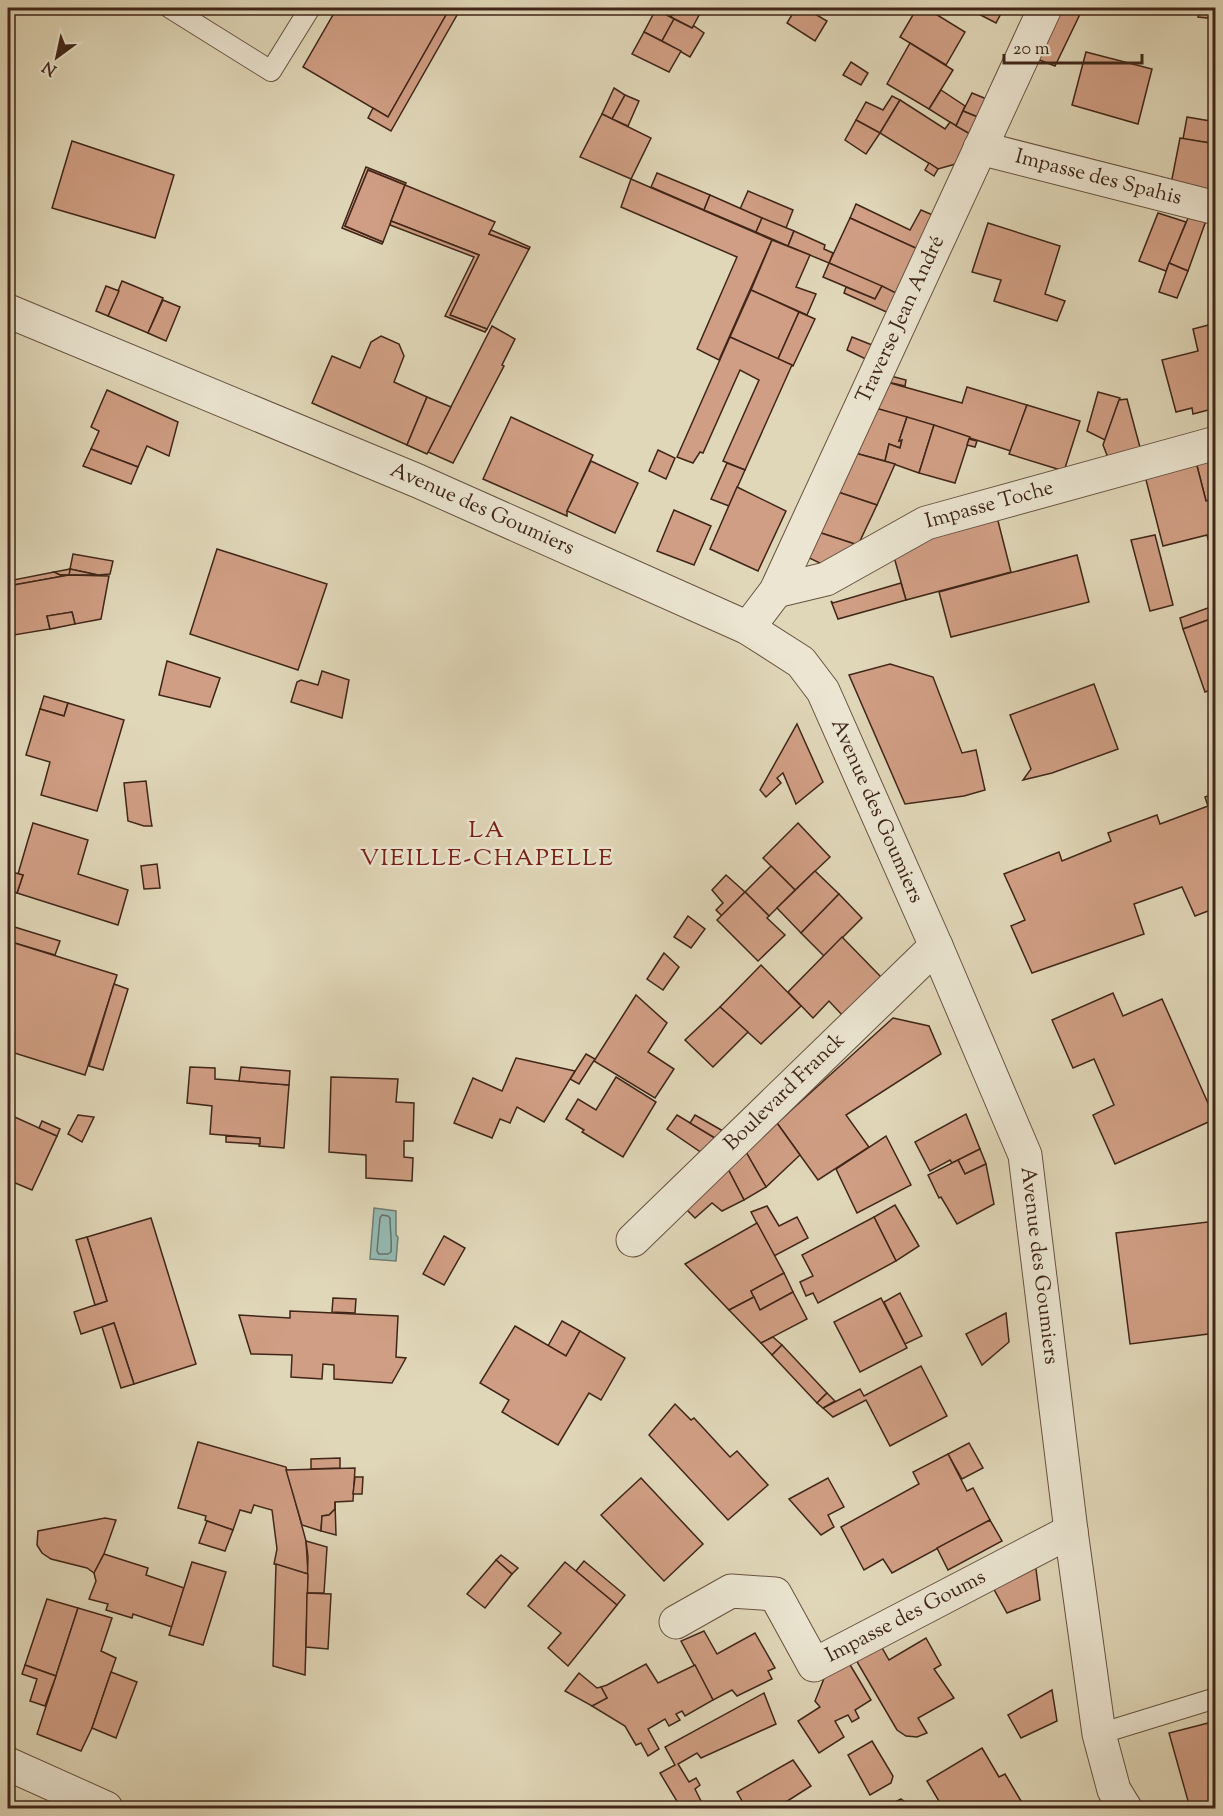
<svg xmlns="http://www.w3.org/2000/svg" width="1223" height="1816" font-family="'Sorts Mill Goudy',serif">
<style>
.water{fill:#94b9b1;stroke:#727e74;stroke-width:1.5}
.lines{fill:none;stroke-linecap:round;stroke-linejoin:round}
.shore{stroke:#6a7065;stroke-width:1.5}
.building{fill:#d09e84;stroke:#402619;stroke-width:1.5}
.lane-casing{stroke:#685241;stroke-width:22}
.street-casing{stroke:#685241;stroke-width:35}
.lane{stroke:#ebe5d1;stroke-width:20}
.street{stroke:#ebe5d1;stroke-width:33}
.labels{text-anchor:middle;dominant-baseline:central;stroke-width:5;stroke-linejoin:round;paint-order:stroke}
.street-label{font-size:21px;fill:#402619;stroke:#ebe5d1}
.quarter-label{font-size:24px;letter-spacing:1.5px;fill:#7a1f14;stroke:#ebe5d1}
</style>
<rect width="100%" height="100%" fill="#e0d7b8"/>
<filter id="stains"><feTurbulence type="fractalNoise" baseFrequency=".00333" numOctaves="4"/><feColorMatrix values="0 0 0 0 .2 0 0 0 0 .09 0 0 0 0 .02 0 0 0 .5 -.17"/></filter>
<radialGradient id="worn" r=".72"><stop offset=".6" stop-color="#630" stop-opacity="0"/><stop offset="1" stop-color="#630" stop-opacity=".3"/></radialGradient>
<polygon class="water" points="374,1208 396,1211 396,1235 398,1237 396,1261 370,1259"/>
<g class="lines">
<path class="shore" d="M382,1215l6,1 2,2c0,12 2,23 1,34l-3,2h-9l-2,-3 3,-33z"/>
</g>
<g class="building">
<polygon points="337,8 450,8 388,117 303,67"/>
<polygon points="450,8 461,8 391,131 368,118 373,108 388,117"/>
<polygon points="653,8 676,8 671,17"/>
<polygon points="676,8 703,8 692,28 671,17"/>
<polygon points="796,8 805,8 827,21 815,41 787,23"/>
<polygon points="917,8 926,8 965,32 946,65 900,37"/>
<polygon points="967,8 1004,8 996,23"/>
<polygon points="1051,8 1083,8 1055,66 1027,55"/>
<polygon points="1200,8 1216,8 1216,19 1198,17"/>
<polygon points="656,9 674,19 662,41 644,32"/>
<polygon points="674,19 692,28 694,26 704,33 690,57 662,41"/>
<polygon points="644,32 681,51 669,72 632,54"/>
<polygon points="910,43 953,70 929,109 887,84"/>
<polygon points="1086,52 1152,69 1138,124 1072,105"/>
<polygon points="851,62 868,73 861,85 843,75"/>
<polygon points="614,88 625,95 612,119 602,114"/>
<polygon points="941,90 965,106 956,126 929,109"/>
<polygon points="972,93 989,100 980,118 963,111"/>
<polygon points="625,95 639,101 628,126 612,119"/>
<polygon points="892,96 900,100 880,133 856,120 866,102 883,110"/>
<polygon points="900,100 945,129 950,122 972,135 959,163 938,169 880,133"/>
<polygon points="963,111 980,118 972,135 956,126"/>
<polygon points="602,114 651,138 631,179 580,157"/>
<polygon points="1187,117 1216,122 1216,144 1183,139"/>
<polygon points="856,120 880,133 866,154 845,140"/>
<polygon points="1180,138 1216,144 1216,196 1171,184"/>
<polygon points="72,141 174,175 155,238 52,208"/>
<polygon points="929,163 938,169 934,176 925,170"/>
<polygon points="366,167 406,183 405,185 368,170 345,226 383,242 382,244 342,228"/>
<polygon points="368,170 405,185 383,242 345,226"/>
<polygon points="657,173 710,195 704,210 651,187"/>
<polygon points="631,179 772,240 719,360 697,349 737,257 621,207"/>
<polygon points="405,185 495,222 489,234 529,249 487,329 450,315 479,255 391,221"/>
<polygon points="748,191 793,210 786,228 740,209"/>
<polygon points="710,195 762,218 756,232 704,210"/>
<polygon points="856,204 910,230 921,210 935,216 920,250 850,218"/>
<polygon points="1191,211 1208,215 1188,271 1169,263"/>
<polygon points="1158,213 1186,222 1166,271 1139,261"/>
<polygon points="762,218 794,231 788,246 756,232"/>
<polygon points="850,218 920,250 900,295 829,263"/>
<polygon points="391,221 479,255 450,315 487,329 485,332 445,316 474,257 390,225"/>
<polygon points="988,223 1060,246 1045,294 1065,301 1057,321 994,301 1001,280 972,272"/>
<polygon points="491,230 530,247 529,249 489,234"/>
<polygon points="794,231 825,245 824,249 833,253 829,263 788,246"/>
<polygon points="772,240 810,255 796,287 816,294 807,315 751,290"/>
<polygon points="829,263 882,286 875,299 823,277"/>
<polygon points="1169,263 1188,271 1177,298 1159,292"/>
<polygon points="122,281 163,298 148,333 108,316"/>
<polygon points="106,286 119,291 108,316 96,311"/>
<polygon points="882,286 900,295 891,314 844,293 846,287 875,299"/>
<polygon points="751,290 799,312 778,359 730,337"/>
<polygon points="163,300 180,307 166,341 148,333"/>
<polygon points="799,312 815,319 793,366 778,359"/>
<polygon points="1216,323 1216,401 1210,402 1212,409 1193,414 1192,408 1176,412 1162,360 1198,351 1193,329"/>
<polygon points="492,326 515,339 502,365 504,366 453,463 428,452"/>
<polygon points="381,336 399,344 404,356 394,382 427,397 407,445 312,403 332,356 360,368 371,342"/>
<polygon points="730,337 792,365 745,470 723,461 759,380 740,370 703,453 700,452 693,463 677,457"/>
<polygon points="852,337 877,347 870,361 847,350"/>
<polygon points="887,375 906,380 905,386 883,381"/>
<polygon points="883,381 962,403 967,387 1027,405 1011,451 872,407"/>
<polygon points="107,390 178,422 169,456 147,446 138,467 91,449 99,431 91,427"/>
<polygon points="1098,392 1120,398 1105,440 1087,431"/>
<polygon points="427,397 451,407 427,454 407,445"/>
<polygon points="1127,399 1141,451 1109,460 1103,445 1119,400"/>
<polygon points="1027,405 1080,421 1064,471 1009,454"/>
<polygon points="872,407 907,417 899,441 902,440 900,448 889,444 885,461 855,453"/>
<polygon points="511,417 593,455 567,511 567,516 483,479"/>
<polygon points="907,417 934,425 919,473 885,461 889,444 900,448 902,440 899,441"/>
<polygon points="934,425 970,437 955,483 919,473"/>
<polygon points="969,439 977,441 975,447 967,445"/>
<polygon points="91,449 138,467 131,484 83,466"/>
<polygon points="658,450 675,458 666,479 649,471"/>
<polygon points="855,453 895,464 877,505 838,492"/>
<polygon points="1216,456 1216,499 1206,501 1196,462"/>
<polygon points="591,461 638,483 615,533 567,511"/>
<polygon points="1196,462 1206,501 1216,499 1215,566 1207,535 1163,546 1145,476"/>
<polygon points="727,463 745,470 729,506 711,499"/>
<polygon points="737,487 786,511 758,571 710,549"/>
<polygon points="838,492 877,505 858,545 815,531"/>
<polygon points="674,510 711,526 694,565 657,551"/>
<polygon points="997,517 1011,572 906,600 891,546"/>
<polygon points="815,531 858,545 828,567 805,556"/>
<polygon points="1155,535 1173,605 1150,611 1131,540"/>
<polygon points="217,549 327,584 298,670 190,634"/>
<polygon points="73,554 113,561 110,574 98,575 70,569"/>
<polygon points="1077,555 1089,602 951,637 939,592"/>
<polygon points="70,569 98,575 69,575"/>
<polygon points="70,569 69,575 60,575 54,572"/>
<polygon points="54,572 60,575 69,575 8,586 8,581"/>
<polygon points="69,575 109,576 101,619 75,624 72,612 47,616 50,629 14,635 8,586"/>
<polygon points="901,583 906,600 838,619 831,601 833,603"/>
<polygon points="1216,605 1216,617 1183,629 1180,618"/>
<polygon points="72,612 75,624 50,629 47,616"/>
<polygon points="1216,617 1216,688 1205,692 1183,629"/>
<polygon points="167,661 220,678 210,707 159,695"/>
<polygon points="890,664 933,677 962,753 976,750 985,790 964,796 905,804 849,675"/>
<polygon points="322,671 349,680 342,718 291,702 297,682 301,680 318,685"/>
<polygon points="1094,684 1118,749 1052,773 1023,780 1031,769 1010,715"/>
<polygon points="44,696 68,703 64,716 40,709"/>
<polygon points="68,703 124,720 97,811 41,795 50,762 26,755 40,709 64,716"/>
<polygon points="797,724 823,782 796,804 783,773 777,778 781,783 766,797 760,790"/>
<polygon points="146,781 151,821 152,826 144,826 128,821 124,783"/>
<polygon points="1216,793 1216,908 1195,916 1182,887 1134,904 1144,934 1032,973 1011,926 1025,920 1004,874 1059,852 1062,861 1111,841 1108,833 1157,815 1160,824 1208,806 1205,797"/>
<polygon points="33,823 88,840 78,874 128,890 118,925 17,893 23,875 18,874"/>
<polygon points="798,823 830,857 795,890 763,858"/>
<polygon points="157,864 160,888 144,889 141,866"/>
<polygon points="771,866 795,890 769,916 745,892"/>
<polygon points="8,871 23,875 17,893 8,890"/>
<polygon points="815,871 839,894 801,933 777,908"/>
<polygon points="726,875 745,892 722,916 716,910 723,903 712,890"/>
<polygon points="745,892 769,916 767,918 785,935 758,961 717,920"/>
<polygon points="839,894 862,918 824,956 801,933"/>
<polygon points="688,916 705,929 691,948 674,937"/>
<polygon points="8,925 60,941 55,955 8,941"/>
<polygon points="842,937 882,978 843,1016 829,1001 813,1018 788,992"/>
<polygon points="8,941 117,975 85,1075 8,1051"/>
<polygon points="664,953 679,967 663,990 647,979"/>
<polygon points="761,965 801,1006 761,1044 720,1007"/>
<polygon points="114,984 128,989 103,1070 89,1066"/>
<polygon points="1113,993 1123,1016 1162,999 1215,1119 1115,1164 1093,1115 1114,1105 1094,1059 1073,1068 1052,1020"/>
<polygon points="636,995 667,1023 648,1052 674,1069 655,1098 594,1061"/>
<polygon points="720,1007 748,1032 713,1067 685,1040"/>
<polygon points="893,1018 929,1026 941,1054 846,1115 869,1147 818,1180 777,1123"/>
<polygon points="586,1054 595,1059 579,1084 570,1079"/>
<polygon points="516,1058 575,1071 544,1122 517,1107 510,1123 500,1119 492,1138 454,1123 473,1078 502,1091"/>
<polygon points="190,1067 215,1068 215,1079 289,1085 284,1148 259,1146 260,1138 210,1134 212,1106 187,1103"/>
<polygon points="241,1067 290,1071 289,1085 239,1081"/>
<polygon points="331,1077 398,1079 396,1102 414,1103 413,1141 404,1141 404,1157 413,1158 412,1181 366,1178 366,1155 329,1152"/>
<polygon points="616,1077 656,1102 623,1157 582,1132 584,1130 566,1119 578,1099 596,1110"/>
<polygon points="8,1114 57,1136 32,1190 8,1180"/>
<polygon points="966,1114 980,1149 952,1163 950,1160 930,1171 915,1142"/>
<polygon points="78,1115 94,1117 82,1142 68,1134"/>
<polygon points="677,1115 715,1138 702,1153 667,1129"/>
<polygon points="695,1115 723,1131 715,1138 690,1123"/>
<polygon points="42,1121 60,1129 57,1136 39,1128"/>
<polygon points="777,1123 800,1155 766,1187 746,1152"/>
<polygon points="226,1136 260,1138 260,1144 226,1142"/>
<polygon points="886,1136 911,1185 857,1213 836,1169"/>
<polygon points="980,1149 986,1164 965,1174 958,1160"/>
<polygon points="746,1152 766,1187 744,1200 728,1169"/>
<polygon points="958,1160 965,1174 986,1164 994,1204 957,1224 941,1197 939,1198 928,1175"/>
<polygon points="728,1169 744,1200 722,1211 712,1203 695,1218 685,1208"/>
<polygon points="895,1205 919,1246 896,1261 874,1217"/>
<polygon points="767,1206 779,1226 797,1217 808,1238 774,1256 751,1212"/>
<polygon points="874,1217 896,1261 818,1303 813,1293 806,1296 800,1282 813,1276 802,1255"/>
<polygon points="151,1218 196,1364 134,1384 114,1323 81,1334 74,1312 107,1301 87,1237"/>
<polygon points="1216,1221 1216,1333 1130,1344 1116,1233"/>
<polygon points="757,1223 784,1273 751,1291 754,1297 729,1310 685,1264"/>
<polygon points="444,1236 465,1248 444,1285 423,1274"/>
<polygon points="87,1237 107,1301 95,1305 76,1240"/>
<polygon points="784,1273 793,1292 760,1310 751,1291"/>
<polygon points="793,1292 807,1319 761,1343 729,1310 754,1297 760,1310"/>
<polygon points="900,1293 922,1336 905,1344 884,1302"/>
<polygon points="333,1298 356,1299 355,1313 332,1312"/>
<polygon points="881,1298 907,1348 860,1372 834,1322"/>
<polygon points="290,1311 398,1316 396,1357 406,1358 392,1383 334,1379 334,1365 323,1364 322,1379 291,1377 292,1355 251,1354 239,1315 290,1318"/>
<polygon points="1006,1313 1009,1342 982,1365 966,1334"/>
<polygon points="562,1321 580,1331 566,1356 548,1346"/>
<polygon points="114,1323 134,1384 121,1388 102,1327"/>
<polygon points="515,1326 566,1356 580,1331 625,1358 601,1400 589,1393 558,1445 502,1412 509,1400 480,1383"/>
<polygon points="773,1337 782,1345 772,1355 761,1343"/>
<polygon points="782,1345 827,1393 817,1403 772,1355"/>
<polygon points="921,1366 947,1416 890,1446 866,1400 833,1417 823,1408 860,1389 864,1396"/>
<polygon points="827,1393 835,1401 823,1408 817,1403"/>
<polygon points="675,1404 691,1420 694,1418 730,1457 737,1451 768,1485 728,1520 649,1435"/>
<polygon points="198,1442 286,1467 306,1541 308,1574 274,1564 277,1549 272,1510 254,1505 251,1513 240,1510 233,1530 207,1521 205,1520 206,1516 178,1508"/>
<polygon points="969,1443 983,1468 962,1479 948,1454"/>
<polygon points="948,1454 967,1491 973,1488 990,1520 892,1573 883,1559 864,1570 841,1527 919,1484 913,1472"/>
<polygon points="340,1458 340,1468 311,1469 311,1459"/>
<polygon points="355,1468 353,1501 335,1502 335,1509 329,1515 322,1516 321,1531 302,1525 286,1470"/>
<polygon points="355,1477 363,1477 362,1494 353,1494"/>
<polygon points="641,1478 703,1544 664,1581 601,1515"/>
<polygon points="828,1478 844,1507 828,1515 834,1527 821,1535 789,1499"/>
<polygon points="335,1502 336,1535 321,1531 322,1516 329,1515 335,1509"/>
<polygon points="105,1518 116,1520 104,1554 94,1573 87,1568 51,1559 42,1553 37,1545 38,1531"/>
<polygon points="990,1520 1002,1541 948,1570 937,1548"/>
<polygon points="207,1521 233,1530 225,1551 199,1543"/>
<polygon points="306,1541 327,1547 324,1593 307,1593 308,1557"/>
<polygon points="104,1554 148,1568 146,1575 184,1588 172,1627 133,1614 132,1618 106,1610 108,1604 89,1599 96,1581 94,1573"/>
<polygon points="501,1555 518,1568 512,1574 496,1560"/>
<polygon points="496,1560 512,1574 485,1608 467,1594"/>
<polygon points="584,1561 625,1595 617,1605 576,1571"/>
<polygon points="192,1562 226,1572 203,1645 169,1635"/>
<polygon points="565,1562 617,1605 568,1666 548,1648 561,1633 528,1606"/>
<polygon points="276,1564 308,1574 305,1675 273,1666"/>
<polygon points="1031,1564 1036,1569 1040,1600 1007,1613 991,1584"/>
<polygon points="307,1593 331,1594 328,1649 306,1647"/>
<polygon points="47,1599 78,1608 56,1676 25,1665"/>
<polygon points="78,1608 112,1618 101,1651 116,1658 92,1728 81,1751 37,1734"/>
<polygon points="704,1631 717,1654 755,1633 775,1668 768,1671 772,1679 737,1696 732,1690 713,1700 681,1641"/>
<polygon points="926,1638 941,1665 934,1669 954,1698 918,1718 927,1733 917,1737 906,1736 897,1730 856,1660 881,1646 889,1660"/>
<polygon points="849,1663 871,1700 855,1710 859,1718 852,1722 848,1715 835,1721 844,1737 819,1753 798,1721 820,1707 815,1701 825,1676"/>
<polygon points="646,1664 658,1683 695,1665 713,1700 685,1716 682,1711 676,1714 680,1720 669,1726 665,1719 648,1729 659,1749 648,1756 641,1743 636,1745 625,1726 592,1706 607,1698 601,1687 607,1685"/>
<polygon points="25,1665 56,1676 45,1706 30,1701 37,1679 22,1674"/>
<polygon points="111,1672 137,1682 116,1738 92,1728"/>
<polygon points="579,1673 597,1688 601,1687 607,1698 592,1706 565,1691"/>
<polygon points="1052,1690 1057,1721 1021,1738 1008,1715"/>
<polygon points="764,1693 776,1724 701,1758 697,1753 678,1764 689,1782 696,1778 700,1785 695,1789 704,1807 681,1808 660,1773 675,1765 665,1747"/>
<polygon points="1216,1721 1216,1803 1190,1808 1169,1733"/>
<polygon points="872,1741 893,1776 891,1783 870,1795 848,1755"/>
<polygon points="982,1748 999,1777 1005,1774 1021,1801 1008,1808 943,1808 927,1781"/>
<polygon points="793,1760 811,1786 778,1807 779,1808 746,1808 737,1792"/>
<polygon points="901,1799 914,1808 884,1808"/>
<polygon points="8,1800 15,1803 24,1808 8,1808"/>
<polygon points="256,1804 268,1808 254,1808"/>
</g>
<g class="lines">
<defs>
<g id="lane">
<polyline points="170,8 271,71 310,8"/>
<polyline points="1099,1734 1216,1698"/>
</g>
<g id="street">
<path id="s1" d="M980,148l236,60"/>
<path id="s2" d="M8,311l410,170 330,147 53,34 22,29 113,255 89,209 46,376 28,203 15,56 11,18"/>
<path id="s3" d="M776,591l50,-12 100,-56 290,-80"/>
<path id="s4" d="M748,628l28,-37 269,-583"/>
<path id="s5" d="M633,1240l303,-294"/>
<path id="s6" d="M676,1622l55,-31 44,3 39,71 257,-134"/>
<polyline points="8,1764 106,1808"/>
</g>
</defs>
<use href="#lane" class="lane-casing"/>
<use href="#street" class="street-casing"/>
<use href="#lane" class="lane"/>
<use href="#street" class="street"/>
</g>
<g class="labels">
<g class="street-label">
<text stroke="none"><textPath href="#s1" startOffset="122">Impasse des Spahis</textPath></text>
<text stroke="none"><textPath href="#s4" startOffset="345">Traverse Jean André</textPath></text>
<text stroke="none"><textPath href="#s3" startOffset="232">Impasse Toche</textPath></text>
<text stroke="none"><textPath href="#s2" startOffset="514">Avenue des Goumiers</textPath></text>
<text stroke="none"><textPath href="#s2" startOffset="1036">Avenue des Goumiers</textPath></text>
<text stroke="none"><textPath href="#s5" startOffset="212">Boulevard Franck</textPath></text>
<text stroke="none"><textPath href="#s2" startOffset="1522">Avenue des Goumiers</textPath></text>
<text stroke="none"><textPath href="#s6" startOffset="292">Impasse des Goums</textPath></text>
</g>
<g class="quarter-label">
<text x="487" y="831">LA<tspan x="487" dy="28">VIEILLE-CHAPELLE</tspan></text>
</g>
</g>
<rect width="1223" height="1816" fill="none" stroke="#e0d7b8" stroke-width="30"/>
<rect x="9" y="9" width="1205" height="1798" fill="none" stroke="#402619" stroke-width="3"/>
<rect x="15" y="15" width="1193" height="1786" fill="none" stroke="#402619" stroke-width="1.5"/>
<g transform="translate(57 57) rotate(213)" stroke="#ebe5d1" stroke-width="4.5" paint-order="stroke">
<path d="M0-4.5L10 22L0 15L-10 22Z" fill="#402619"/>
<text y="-9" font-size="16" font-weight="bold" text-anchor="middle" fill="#402619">N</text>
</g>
<path d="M1004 54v9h138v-9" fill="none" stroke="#402619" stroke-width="3"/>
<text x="1013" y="54" font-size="18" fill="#402619" stroke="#ebe5d1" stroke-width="4.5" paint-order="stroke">20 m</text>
<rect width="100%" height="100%" filter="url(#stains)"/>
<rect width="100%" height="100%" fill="url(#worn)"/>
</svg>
